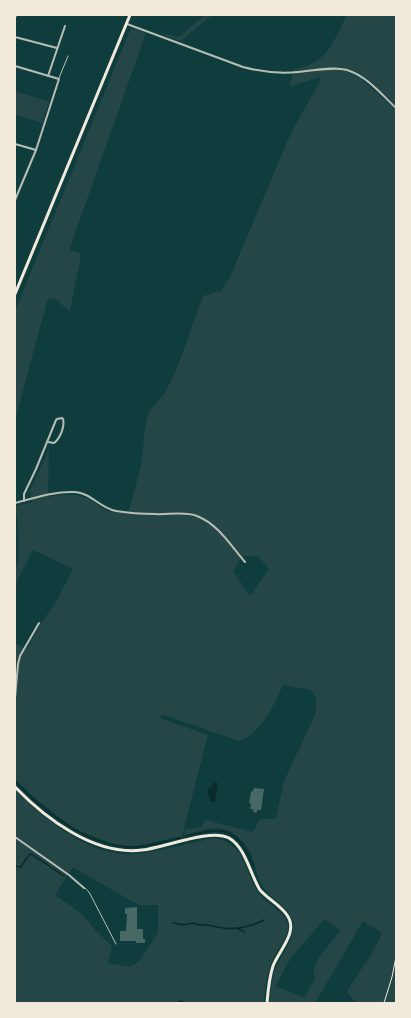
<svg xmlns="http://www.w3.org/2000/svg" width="411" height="1018" font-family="Roboto,sans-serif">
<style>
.green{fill:#244646;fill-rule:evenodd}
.water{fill:#0a2a2b}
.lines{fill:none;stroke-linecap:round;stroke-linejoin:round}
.stream{stroke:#0a2a2b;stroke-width:1.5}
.building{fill:#486865}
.path{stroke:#f1e9da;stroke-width:1}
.service{stroke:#b8beb3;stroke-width:1}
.minor{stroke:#b8beb3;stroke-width:2}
.secondary{stroke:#f1e9da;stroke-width:3}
</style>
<rect width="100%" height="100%" fill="#0f3d3e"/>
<g class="green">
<polygon points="205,15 212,15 180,41 164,35 163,33 175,37 179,37"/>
<path d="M347,15h49v91c-14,-13 -32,-38 -54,-37l18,9 36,32v893h-40l-9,-11c11,-21 27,-38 35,-59l-19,-12 -48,82h-46c2,-12 2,-25 7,-36 5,-12 17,-25 17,-38 1,-21 -19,-26 -29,-41 -7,-10 -8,-22 -13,-34 -6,-15 -21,-26 -38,-26 -9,1 -20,5 -29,7l1,-5 17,-3 3,-7 48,12 7,-13h16l8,-38 32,-68v-16l-5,-7 -28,-5c-10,21 -20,46 -43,56l-77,-26 -2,1 1,3 46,16 -26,101 -46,10h-9l-13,-2 -32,-12 -14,-8 -34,-27 -19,-18v-136l11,7 15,-27 14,-19 18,-35 -40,-19 -18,35v-16l4,-9 -1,-37 -3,-17 17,-4 -2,-11 19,-42 -1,48 10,-2h18l13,4 19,12 20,3 13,-48 4,-37 3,-14 6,-10 10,-11 12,-23 27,-75 18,-5 9,-14 60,-142 31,-56 -1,-2 -29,9 -1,-3 5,-14c33,-6 38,-27 52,-54zM242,556h16l11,13 -19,27 -17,-25zM324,919l16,11 -21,28 -6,10 2,11 -11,19 -28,-12 9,-18 6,-10z"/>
<polygon points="131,28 146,33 69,250 81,254 70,312 56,299 48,298 15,420 15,311"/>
<polygon points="15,91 49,102 42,123 15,114"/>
<path d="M15,790c29,29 75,67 118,64 28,-2 55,-11 82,-16 8,2 15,5 21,11 12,14 13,34 26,48 9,11 26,15 26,31 -1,12 -12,23 -16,33 -5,13 -7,28 -8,42h-249zM73,867l65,38h20v28l-19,28 -8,6 -23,-4 4,-17 -17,-16 -13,-16 -27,-19z"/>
</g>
<path class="water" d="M213,783h5l-3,19 -5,-1c1,-4 -3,-6 -2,-12l4,-3z"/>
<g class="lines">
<g class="stream">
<path d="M15,781c28,30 75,67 119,66 15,0 30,-6 45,-9"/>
<path d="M186,836c41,-10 50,-9 68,31"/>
<path d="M15,866l6,1 3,-5 6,-8c5,1 27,18 34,22"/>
<path d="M173,923l11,2 9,-2c5,3 9,2 15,2 5,1 11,3 16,3 15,2 27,-2 40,-8"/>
<polyline points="238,929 245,932"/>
<polyline points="179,1001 186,1003"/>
</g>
</g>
<g class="building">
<polygon points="254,788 264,789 261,810 258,810 256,813 253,811 253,809 250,809 251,804 249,803 251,792 253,791"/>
<polygon points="137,907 137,929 143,929 143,939 145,939 145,943 136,943 136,941 120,941 120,931 126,931 127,914 125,914 125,908"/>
</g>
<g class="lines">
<polyline class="path" points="384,1003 392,977 396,957"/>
<g class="service">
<polyline points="59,78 68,56"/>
<polyline points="85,888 89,892 116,944"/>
</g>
<g class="minor">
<polyline points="15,18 16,15"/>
<path d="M127,24l116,43c19,5 36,7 55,5 16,-1 34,-6 49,-2 20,6 35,25 49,38"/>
<polyline points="15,37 57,48"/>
<polyline points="15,66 59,79 36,150 15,200"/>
<polyline points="48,76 65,26"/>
<polyline points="15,144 36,150"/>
<path d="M24,501v-7l12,-25 20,-49 1,-1 5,-1 1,1c2,7 -3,20 -9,24l-6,-1"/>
<path d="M15,503c19,-5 40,-12 60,-11 16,1 25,16 41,19 12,2 26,3 39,3 13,1 30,-3 42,2 21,8 34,30 48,46"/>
<polyline points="15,698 18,664 20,656 39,623"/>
<polyline points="15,837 69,875 84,888"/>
</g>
<g class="secondary">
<polyline points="15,294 130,15"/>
<path d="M15,787c31,32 80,69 127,63 22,-2 68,-22 87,-12 17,10 21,36 31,52 8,9 20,15 27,25 12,17 -8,35 -14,51 -4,12 -5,25 -6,37"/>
</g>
</g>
<rect width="411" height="1018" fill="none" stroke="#f1e9da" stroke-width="32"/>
</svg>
